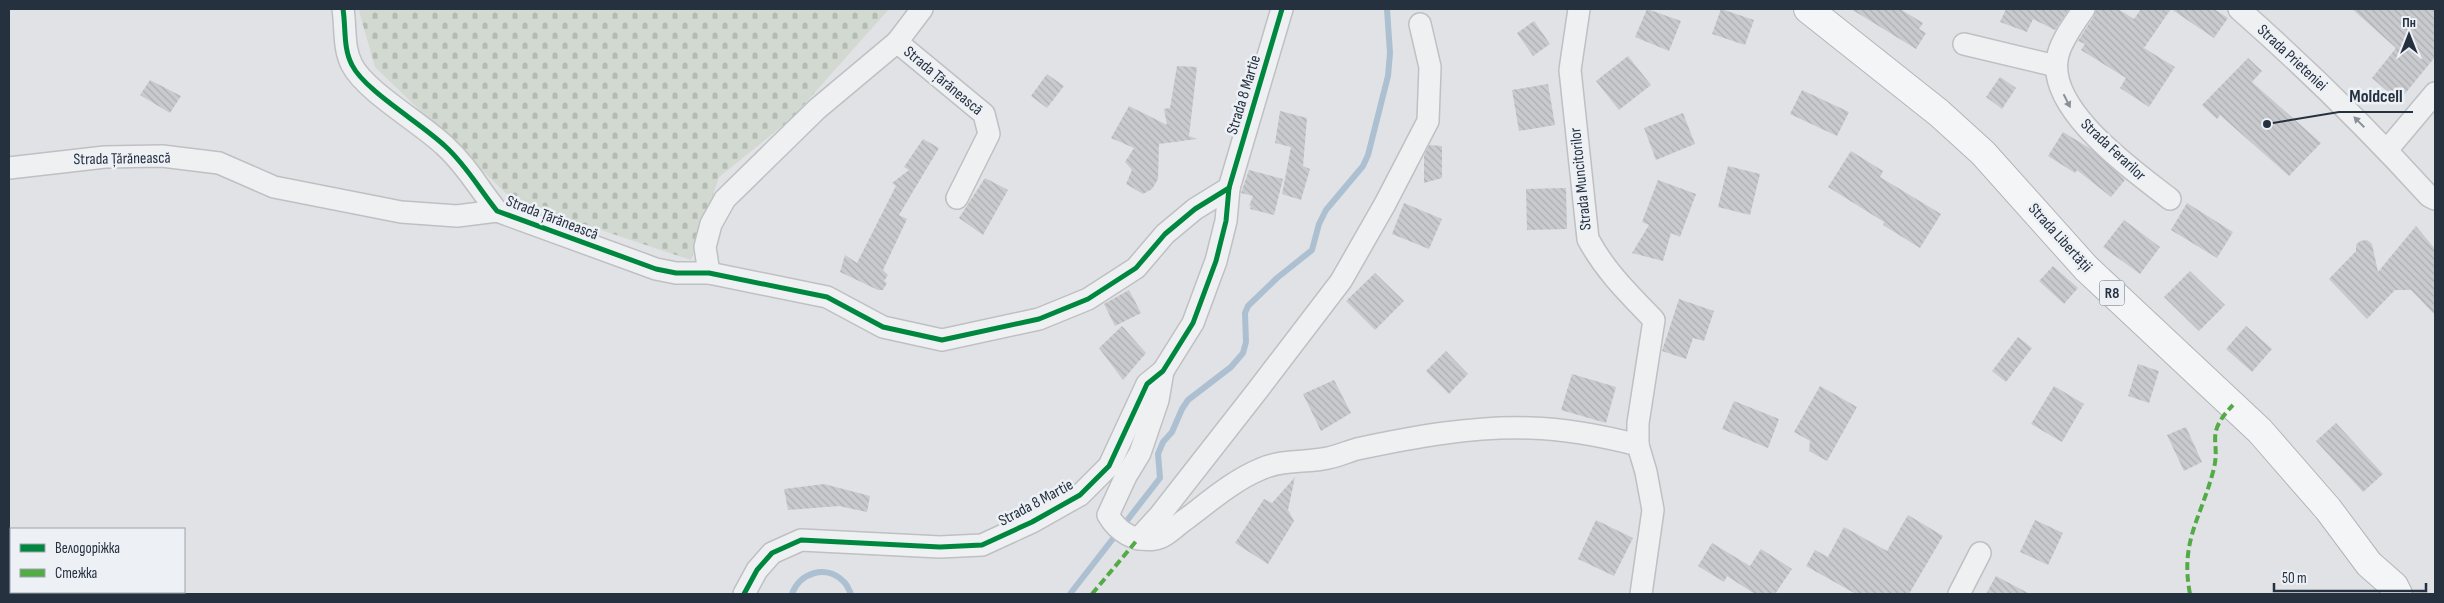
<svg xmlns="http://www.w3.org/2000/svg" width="2444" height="603" font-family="'Sofia Sans Condensed',sans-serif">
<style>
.cemetery{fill:url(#cemetery-stones)}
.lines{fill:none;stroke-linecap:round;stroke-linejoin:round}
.stream{stroke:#acc0d2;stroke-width:6}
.building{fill:url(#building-back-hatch)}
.minor-casing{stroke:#bec0c3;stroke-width:24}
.highway-casing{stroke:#b2b5ba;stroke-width:30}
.minor{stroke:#eff0f2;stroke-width:21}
.highway{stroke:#f4f5f6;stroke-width:28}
.quiet{stroke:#53ab46;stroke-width:4;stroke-dasharray:8 4;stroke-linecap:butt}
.cycleway-casing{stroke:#edf1f6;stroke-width:8}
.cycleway{stroke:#00873e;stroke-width:5}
.oneway{fill:#8a9098}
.labels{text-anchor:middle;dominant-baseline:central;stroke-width:5;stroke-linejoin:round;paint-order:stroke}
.shield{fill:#edf1f6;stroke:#626b76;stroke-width:1}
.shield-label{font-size:15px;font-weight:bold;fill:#26313f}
.street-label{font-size:16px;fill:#26313f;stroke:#edf1f6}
.leader{fill:none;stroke:#26313f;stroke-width:2}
.callout-dot{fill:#26313f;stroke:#edf1f6;stroke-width:2}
.callout-label{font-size:18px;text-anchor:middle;font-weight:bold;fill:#26313f;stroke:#edf1f6;stroke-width:5;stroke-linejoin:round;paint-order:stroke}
</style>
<defs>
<pattern id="cemetery-stones" width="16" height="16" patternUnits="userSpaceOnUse" patternTransform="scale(1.25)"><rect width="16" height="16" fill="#d1d9d0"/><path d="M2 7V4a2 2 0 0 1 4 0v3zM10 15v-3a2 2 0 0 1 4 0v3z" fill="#b3bbb4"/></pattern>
<pattern id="building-back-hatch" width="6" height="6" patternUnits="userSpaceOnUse" patternTransform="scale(1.25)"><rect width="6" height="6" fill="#c8cacd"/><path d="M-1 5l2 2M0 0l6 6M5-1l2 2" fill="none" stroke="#acaeb1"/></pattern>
</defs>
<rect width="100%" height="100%" fill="#e0e2e5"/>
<polygon class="cemetery" points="362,9 889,9 792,118 719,177 691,260 514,201 375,67 359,11"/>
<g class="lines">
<g class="stream">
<path d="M792,594c7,-21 34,-30 51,-13 4,3 6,9 8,13"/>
<polyline points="1070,594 1160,478 1158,454 1163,442 1172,432 1182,409 1188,400 1231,367 1243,353 1246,342 1245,313 1248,306 1277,278 1312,250 1319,224 1326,210 1363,166 1368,155 1388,76 1390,53 1387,9"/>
</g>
</g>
<g class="building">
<polygon points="1647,9 1681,21 1669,51 1635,37"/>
<polygon points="1721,9 1754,20 1745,45 1712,34"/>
<polygon points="1851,9 1900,9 1923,23 1919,29 1926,33 1916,49"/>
<polygon points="2006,9 2069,9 2055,30 2033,19 2027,32 2000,22"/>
<polygon points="2096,9 2118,9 2134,19 2141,9 2214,9 2228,18 2214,38 2171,9 2144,48 2175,67 2149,107 2120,88 2126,78 2081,50 2085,44 2078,41 2094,16"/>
<polygon points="2352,9 2435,9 2435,57 2399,101 2372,78 2396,48"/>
<polygon points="1534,21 1550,44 1533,56 1517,33"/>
<polygon points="1628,56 1651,85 1619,110 1596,81"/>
<polygon points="2248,58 2262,71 2252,82 2321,143 2289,176 2220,115 2217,119 2202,105"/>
<polygon points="1177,66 1197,67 1189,136 1197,139 1159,144 1158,179 1152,189 1143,194 1126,184 1132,170 1125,162 1134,148 1111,138 1129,106 1167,125 1164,109 1170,108"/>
<polygon points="1047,74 1064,86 1047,108 1031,96"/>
<polygon points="2000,77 2016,88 2002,109 1986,97"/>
<polygon points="150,80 181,96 170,113 140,95"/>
<polygon points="1548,84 1555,125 1519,131 1512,90"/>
<polygon points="1802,90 1849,112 1837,136 1790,114"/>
<polygon points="1280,111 1307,118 1303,166 1310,169 1301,200 1282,194 1291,147 1275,143"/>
<polygon points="1683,113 1695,144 1656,160 1644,128"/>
<polygon points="2063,132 2091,149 2125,180 2111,197 2077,170 2075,173 2048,156"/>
<polygon points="923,139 939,148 899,215 907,219 883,270 888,275 884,281 887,283 883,290 878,290 840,272 845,255 857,263 896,186 892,183 909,170 904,167"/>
<polygon points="1429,145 1442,146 1442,178 1424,183 1424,156"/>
<polygon points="1851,151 1883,171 1880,177 1941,214 1920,248 1883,225 1884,222 1828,187"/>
<polygon points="1728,166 1760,174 1750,215 1718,207"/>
<polygon points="1249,170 1283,179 1274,215 1250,209 1251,206 1249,206 1253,196 1241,193"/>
<polygon points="985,178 1008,190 983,235 959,218"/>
<polygon points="1658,180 1696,194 1680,237 1671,233 1663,261 1632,253 1649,225 1642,222"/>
<polygon points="1566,188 1567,229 1527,230 1526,189"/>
<polygon points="1404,203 1442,219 1429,249 1392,234"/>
<polygon points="2187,203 2233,232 2217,258 2171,230"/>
<polygon points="2124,220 2160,247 2140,274 2103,247"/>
<polygon points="2416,226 2435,249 2435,315 2411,290 2395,290 2367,319 2329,279 2356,251 2356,245 2360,241 2367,240 2372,244 2378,272"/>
<polygon points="2053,266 2078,288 2064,304 2039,281"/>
<polygon points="2190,271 2225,305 2199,331 2164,297"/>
<polygon points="1375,273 1404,301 1375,330 1346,301"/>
<polygon points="1129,290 1141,313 1115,326 1104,304"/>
<polygon points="1679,299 1714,311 1704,341 1693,338 1686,359 1662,351"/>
<polygon points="1122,326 1146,353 1123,380 1099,348"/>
<polygon points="2246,326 2272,349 2252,372 2226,349"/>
<polygon points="2018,337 2032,348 2006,382 1992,371"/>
<polygon points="1446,351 1468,374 1449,394 1426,371"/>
<polygon points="2138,364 2159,371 2149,403 2128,396"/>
<polygon points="1572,374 1616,387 1606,423 1561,410"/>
<polygon points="1334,380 1351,413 1321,431 1303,394"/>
<polygon points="1820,386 1857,407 1827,461 1809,451 1810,441 1794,432"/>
<polygon points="2054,386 2084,404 2062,442 2031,424"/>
<polygon points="1734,401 1779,419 1768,448 1722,429"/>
<polygon points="2336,423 2383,474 2363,492 2316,441"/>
<polygon points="2186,427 2202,462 2184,471 2167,435"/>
<polygon points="1295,477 1288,510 1294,521 1268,564 1235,543 1264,499 1272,503"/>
<polygon points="824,484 870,496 867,512 839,506 788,510 784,489"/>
<polygon points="1908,515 1943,536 1909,594 1856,594 1806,566 1815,550 1828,557 1844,527 1887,551"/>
<polygon points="1596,520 1633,538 1614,576 1578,559"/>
<polygon points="2035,520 2063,533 2048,565 2020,552"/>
<polygon points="1712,543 1750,566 1761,549 1792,569 1775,594 1755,594 1727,576 1724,582 1698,566"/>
<polygon points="1996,576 2030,594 1986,594"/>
</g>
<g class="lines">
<defs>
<g id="minor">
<path d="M343,9c3,19 0,39 9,56 13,26 69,58 93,81 22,20 34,43 52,65l159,58 20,4h33l118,24 56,30 59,13 97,-21 49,-20 48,-31 29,-34 30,-25 34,-21"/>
<path d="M1579,9l-9,61 18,169c17,32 41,55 66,81l-16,103v22"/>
<path d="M2084,9c-9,13 -22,30 -26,46 -14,53 75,115 112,144"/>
<path d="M2239,9c67,59 130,121 190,187l6,3"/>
<polyline points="897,42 984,114 989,134 957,198"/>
<polyline points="1964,44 2056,66"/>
<polyline points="2387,150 2435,93"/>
<polyline points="9,168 105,157 162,156 219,163 274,187 401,212 457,216 497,211"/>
<polyline points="709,273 705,247 711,224 725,199 817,109 897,42 922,9"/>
<path d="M1163,371l-5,29 -18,53 -14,23 -18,39c10,17 26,27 47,24 10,-1 22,-14 31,-20 24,-18 48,-39 75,-50 22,-10 45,-6 67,-11 10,-2 19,-6 29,-9 56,-12 116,-23 173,-21 36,1 73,8 108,17l8,27 7,38 -12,84"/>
<polyline points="1138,539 1160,515 1257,391 1341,281 1385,204 1428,121 1430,67 1420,24"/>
<polyline points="744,594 757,570 772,553 801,540 940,547 982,545 1032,522 1080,495 1109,466 1147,384 1163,371 1193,323 1216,261 1226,221 1229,188 1282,9"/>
<polyline points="1959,594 1980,553"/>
</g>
<polyline id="highway" points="1808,9 1939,113 1983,153 2086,268 2260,431 2328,509 2369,564 2394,586 2398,594"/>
</defs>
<use href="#minor" class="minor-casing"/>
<use href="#highway" class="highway-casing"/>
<use href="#minor" class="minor"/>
<use href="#highway" class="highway"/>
<g class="quiet">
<polyline points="1092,594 1138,539"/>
<path d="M2190,594c-10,-52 10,-74 23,-122 9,-32 -10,-36 20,-67"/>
</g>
<defs>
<g id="cycleway">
<path d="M343,9c3,19 0,39 9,56 13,26 69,58 93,81 22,20 34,43 52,65l159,58 20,4h33l118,24 56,30 59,13 97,-21 49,-20 48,-31 29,-34 30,-25 34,-21"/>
<polyline points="744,594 757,570 772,553 801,540 940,547 982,545 1032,522 1080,495 1109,466 1147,384 1163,371 1193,323 1216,261 1226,221 1229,188 1282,9"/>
</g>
</defs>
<use href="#cycleway" class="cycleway-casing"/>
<use href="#cycleway" class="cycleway"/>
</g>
<defs><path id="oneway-solid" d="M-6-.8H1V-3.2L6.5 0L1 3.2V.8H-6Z" transform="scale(1.25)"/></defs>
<g class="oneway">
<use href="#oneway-solid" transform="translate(2067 101) rotate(63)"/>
<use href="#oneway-solid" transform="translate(2359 122) rotate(-135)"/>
</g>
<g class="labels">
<rect class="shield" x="2099.5" y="280.5" width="25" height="25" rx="4"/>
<g class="shield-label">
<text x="2112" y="293">R8</text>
</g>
<g class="street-label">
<text transform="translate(2292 58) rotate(43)">Strada Prieteniei</text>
<text transform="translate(943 81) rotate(40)">Strada Țărănească</text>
<text transform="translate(1244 95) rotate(-73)">Strada 8 Martie</text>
<text transform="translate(2113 150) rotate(43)">Strada Ferarilor</text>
<text transform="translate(122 159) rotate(-1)">Strada Țărănească</text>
<text transform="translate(1581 179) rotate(-96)">Strada Muncitorilor</text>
<text transform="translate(552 218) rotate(21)">Strada Țărănească</text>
<text transform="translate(2060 238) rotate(48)">Strada Libertății</text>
<text transform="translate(1036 503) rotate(-28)">Strada 8 Martie</text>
</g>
</g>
<path class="leader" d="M2267 124L2339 112H2413"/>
<circle class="callout-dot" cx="2267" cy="124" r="5"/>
<g class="callout-label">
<text x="2376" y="102">Moldcell</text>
</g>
<rect width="2444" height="603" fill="none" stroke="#26313f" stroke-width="20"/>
<rect x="10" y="528" width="175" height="65" fill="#edf1f6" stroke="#9da4ad"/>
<rect x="20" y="544" width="25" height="8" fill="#00873e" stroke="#9da4ad"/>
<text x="55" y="553" font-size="15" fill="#26313f">Велодоріжка</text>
<rect x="20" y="569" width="25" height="8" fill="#53ab46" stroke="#9da4ad"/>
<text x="55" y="578" font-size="15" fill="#26313f">Стежка</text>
<g transform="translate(2409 35)" stroke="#edf1f6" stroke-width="4" paint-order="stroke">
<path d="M0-4L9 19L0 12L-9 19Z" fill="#26313f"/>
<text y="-8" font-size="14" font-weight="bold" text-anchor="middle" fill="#26313f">Пн</text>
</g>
<path d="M2274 583v8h152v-8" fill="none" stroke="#26313f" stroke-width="2.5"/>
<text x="2282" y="583" font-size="15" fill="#26313f" stroke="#edf1f6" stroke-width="4" paint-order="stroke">50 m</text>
</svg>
